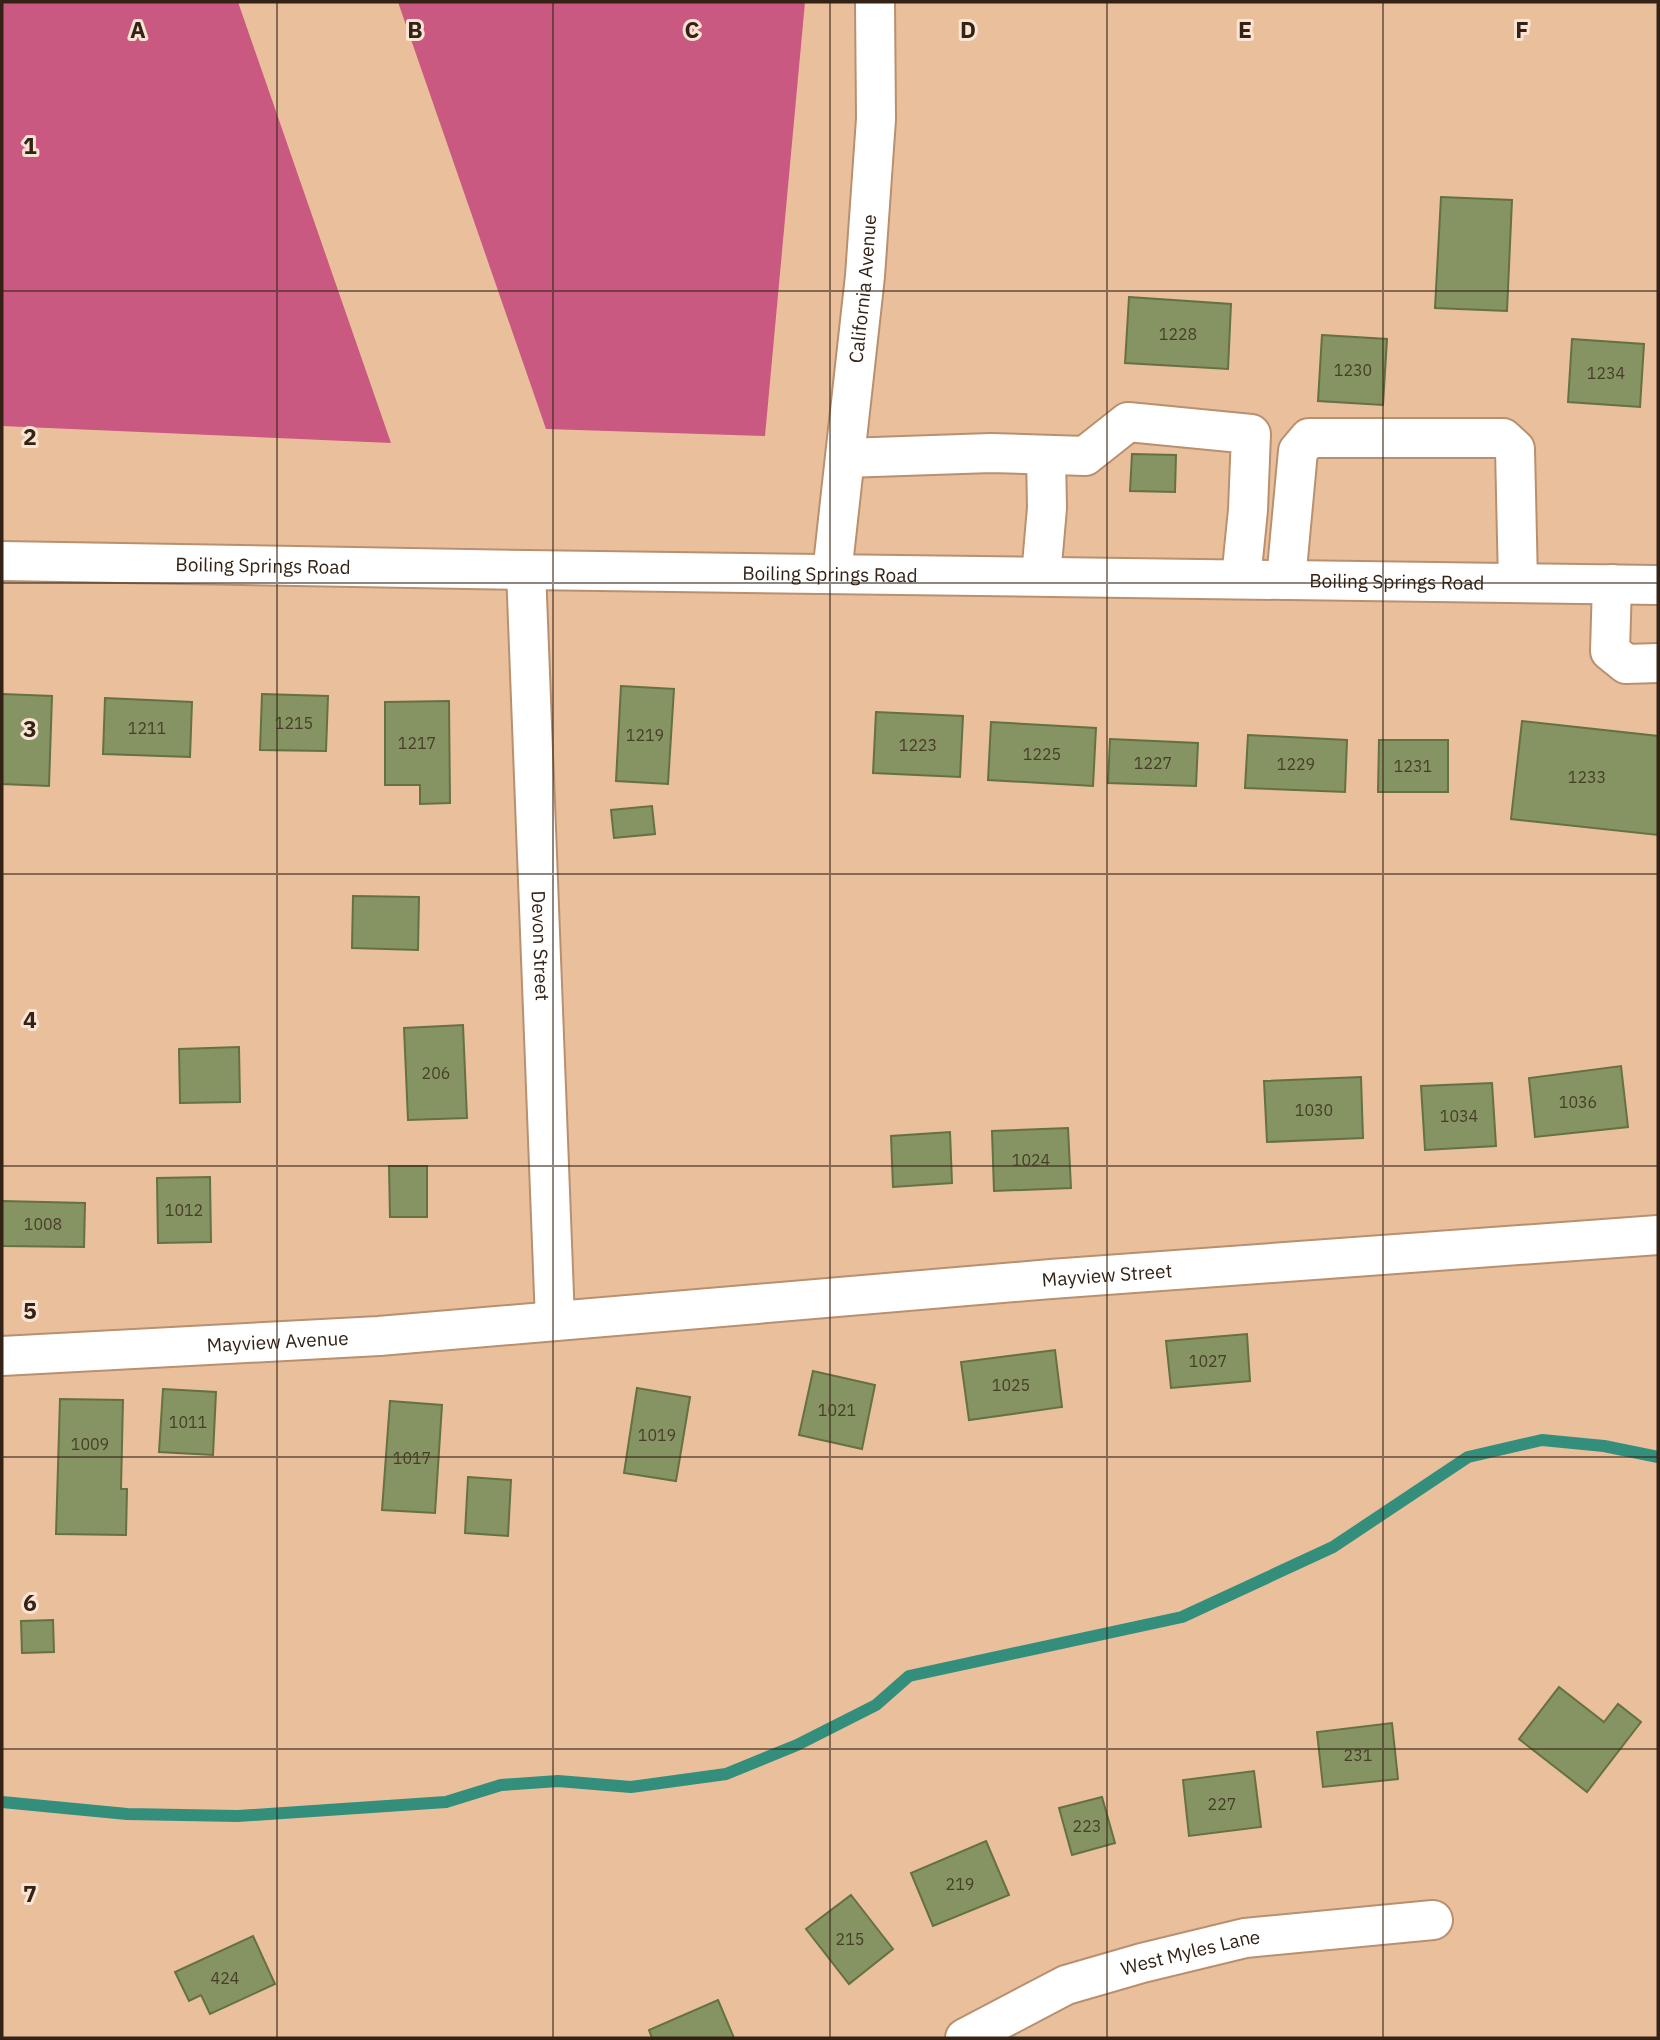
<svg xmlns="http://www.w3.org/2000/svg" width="1660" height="2040" font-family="'IBM Plex Sans',sans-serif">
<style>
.forest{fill:#c95980}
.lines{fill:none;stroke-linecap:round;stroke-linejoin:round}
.stream{stroke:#338e7c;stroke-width:12}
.building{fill:#869363;stroke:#657143;stroke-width:2}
.minor-casing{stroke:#b9906f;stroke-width:42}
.major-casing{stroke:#b9906f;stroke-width:42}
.minor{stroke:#fff;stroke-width:38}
.major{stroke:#fff;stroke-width:38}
.grid{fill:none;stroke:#332215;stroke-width:2;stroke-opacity:0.55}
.labels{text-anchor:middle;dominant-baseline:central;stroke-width:6;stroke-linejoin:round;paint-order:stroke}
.number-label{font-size:16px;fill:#483e28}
.street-label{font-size:19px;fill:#332215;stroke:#fbe4d3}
.grid-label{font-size:23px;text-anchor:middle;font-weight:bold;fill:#332215;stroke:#fbe4d3;stroke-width:6;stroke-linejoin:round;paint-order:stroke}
</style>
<rect width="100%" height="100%" fill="#eabf9c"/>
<g class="forest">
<polygon points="2,2 238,2 391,443 2,426"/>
<polygon points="398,2 805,2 765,436 546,429"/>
</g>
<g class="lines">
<polyline class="stream" points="2,1802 127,1814 238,1816 446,1802 501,1785 558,1781 631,1787 726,1774 797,1745 876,1705 909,1676 1182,1617 1333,1547 1468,1457 1542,1440 1604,1446 1658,1457"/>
</g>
<g class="building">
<polygon points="1441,197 1512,200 1507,311 1435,308"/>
<polygon points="1129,297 1231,304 1228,369 1125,363"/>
<polygon points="1322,335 1387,339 1383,405 1318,401"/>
<polygon points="1572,339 1644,344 1640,407 1568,402"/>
<polygon points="1132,454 1176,455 1175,492 1130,491"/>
<polygon points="621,686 674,689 668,784 616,781"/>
<polygon points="2,694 52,696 49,786 2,784"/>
<polygon points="262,694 328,696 326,751 260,750"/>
<polygon points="105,698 192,702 190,757 103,754"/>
<polygon points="449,701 450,803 420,804 420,785 385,785 385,702"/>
<polygon points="876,712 963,716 960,777 873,773"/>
<polygon points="1522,721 1658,736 1658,835 1511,819"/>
<polygon points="991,722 1096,728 1093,786 988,780"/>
<polygon points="1248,735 1347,740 1345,792 1245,788"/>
<polygon points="1110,739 1198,743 1196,786 1108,783"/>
<polygon points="1379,740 1448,740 1448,792 1378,792"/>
<polygon points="652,806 655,834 614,838 611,810"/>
<polygon points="353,896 419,897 418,950 352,948"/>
<polygon points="463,1025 467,1118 408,1120 404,1028"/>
<polygon points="239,1047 240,1102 180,1103 179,1049"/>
<polygon points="1621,1066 1628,1127 1535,1137 1529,1078"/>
<polygon points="1361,1077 1363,1138 1267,1142 1264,1081"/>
<polygon points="1492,1083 1496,1146 1425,1150 1421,1086"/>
<polygon points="1068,1128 1071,1188 994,1191 992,1131"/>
<polygon points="950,1132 952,1183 893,1187 891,1136"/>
<polygon points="389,1166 427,1166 427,1217 390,1217"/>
<polygon points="210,1177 211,1242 158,1243 157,1178"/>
<polygon points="2,1201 85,1203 84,1247 2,1246"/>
<polygon points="1247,1334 1250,1381 1171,1388 1166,1341"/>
<polygon points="1055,1350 1062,1407 969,1420 961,1362"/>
<polygon points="813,1371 875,1385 862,1449 799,1435"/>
<polygon points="637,1388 690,1397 676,1481 624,1473"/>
<polygon points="163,1389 216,1392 213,1455 159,1452"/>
<polygon points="60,1399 123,1400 121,1489 127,1489 126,1535 56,1534"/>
<polygon points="390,1401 442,1405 435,1513 382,1510"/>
<polygon points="468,1477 511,1480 508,1536 465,1533"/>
<polygon points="53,1620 54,1652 22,1653 21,1621"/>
<polygon points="1559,1687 1604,1722 1618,1704 1641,1722 1587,1792 1519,1739"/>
<polygon points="1392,1723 1398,1779 1323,1787 1317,1732"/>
<polygon points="1254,1771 1261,1827 1189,1836 1183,1780"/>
<polygon points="1102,1797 1115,1843 1072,1855 1059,1808"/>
<polygon points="986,1841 1009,1895 933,1926 911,1873"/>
<polygon points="851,1895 893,1949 849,1984 806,1929"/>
<polygon points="253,1936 275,1984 210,2014 201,1995 189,2001 175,1972"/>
<polygon points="718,2000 734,2038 652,2038 649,2030"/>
</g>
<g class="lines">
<defs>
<g id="minor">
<polyline points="845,458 991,453 1085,456 1128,422 1251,434 1248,510 1241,579"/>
<path id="s1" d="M526,570l29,751"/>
<polyline points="1041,576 1047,508 1046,455"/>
<polyline points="1286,580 1298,451 1309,438 1503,438 1515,449 1518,583"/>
<polyline points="1612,584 1610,651 1626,664 1658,663"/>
<path id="s2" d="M2,1356l377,-20 672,-57 607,-44"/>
<path id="s3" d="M965,2038l101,-53 76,-22 103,-25 188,-18"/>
</g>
<g id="major">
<path id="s4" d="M2,561l524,9 1132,15"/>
<path id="s5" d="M832,574l33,-298 11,-157 -1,-117"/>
</g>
</defs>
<use href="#minor" class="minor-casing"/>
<use href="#major" class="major-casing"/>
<use href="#minor" class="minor"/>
<use href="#major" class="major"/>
</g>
<path class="grid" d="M277,2v2036M553,2v2036M830,2v2036M1107,2v2036M1383,2v2036M2,291h1656M2,583h1656M2,874h1656M2,1166h1656M2,1457h1656M2,1749h1656"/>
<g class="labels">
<g class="number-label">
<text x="1178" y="334">1228</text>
<text x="1353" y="370">1230</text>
<text x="1606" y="373">1234</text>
<text x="294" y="723">1215</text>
<text x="147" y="728">1211</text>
<text x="645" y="735">1219</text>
<text x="417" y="743">1217</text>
<text x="918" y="745">1223</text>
<text x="1042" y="754">1225</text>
<text x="1153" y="763">1227</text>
<text x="1296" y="764">1229</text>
<text x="1413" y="766">1231</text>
<text x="1587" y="777">1233</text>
<text x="436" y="1073">206</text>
<text x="1578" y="1102">1036</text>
<text x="1314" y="1110">1030</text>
<text x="1459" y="1116">1034</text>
<text x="1031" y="1160">1024</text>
<text x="184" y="1210">1012</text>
<text x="43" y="1224">1008</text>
<text x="1208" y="1361">1027</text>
<text x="1011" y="1385">1025</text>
<text x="837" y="1410">1021</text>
<text x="188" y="1422">1011</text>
<text x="657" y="1435">1019</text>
<text x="90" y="1444">1009</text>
<text x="412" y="1458">1017</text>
<text x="1358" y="1755">231</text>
<text x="1222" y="1804">227</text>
<text x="1087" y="1826">223</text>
<text x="960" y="1884">219</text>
<text x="850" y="1939">215</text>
<text x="225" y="1978">424</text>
</g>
<g class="street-label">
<text stroke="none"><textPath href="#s5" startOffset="287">California Avenue</textPath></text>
<text stroke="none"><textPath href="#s4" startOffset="261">Boiling Springs Road</textPath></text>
<text stroke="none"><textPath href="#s4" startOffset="828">Boiling Springs Road</textPath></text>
<text stroke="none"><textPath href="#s4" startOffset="1395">Boiling Springs Road</textPath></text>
<text stroke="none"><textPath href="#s1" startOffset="376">Devon Street</textPath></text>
<text stroke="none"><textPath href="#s2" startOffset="1108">Mayview Street</textPath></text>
<text stroke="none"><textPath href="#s2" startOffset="276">Mayview Avenue</textPath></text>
<text stroke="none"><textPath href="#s3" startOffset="243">West Myles Lane</textPath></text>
</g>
</g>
<g class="grid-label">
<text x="138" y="38">A</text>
<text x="415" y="38">B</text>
<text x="692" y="38">C</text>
<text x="968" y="38">D</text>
<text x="1245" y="38">E</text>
<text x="1522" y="38">F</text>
<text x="30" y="154">1</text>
<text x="30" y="445">2</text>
<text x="30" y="737">3</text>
<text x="30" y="1028">4</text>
<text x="30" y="1319">5</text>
<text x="30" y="1611">6</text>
<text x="30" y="1902">7</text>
</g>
<rect width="1660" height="2040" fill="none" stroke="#332215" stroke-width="7"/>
</svg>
